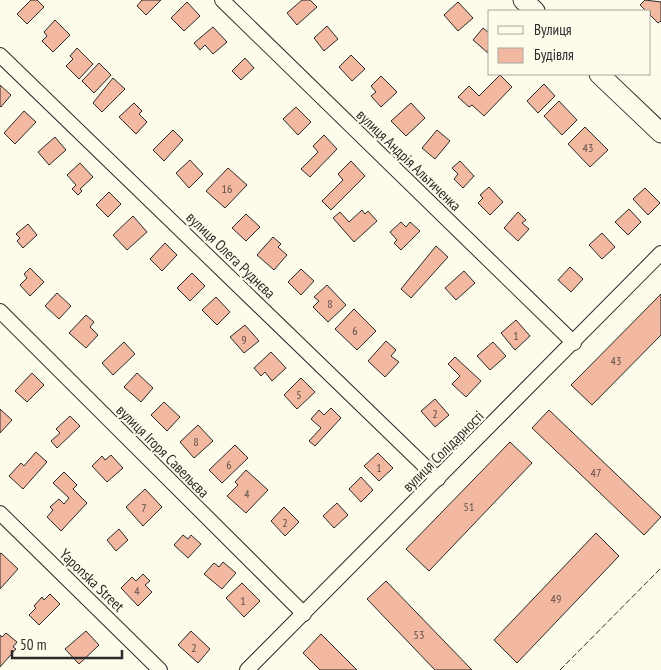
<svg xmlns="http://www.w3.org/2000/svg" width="661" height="670" font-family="'PT Sans Narrow',sans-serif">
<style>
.building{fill:#f2b8a0;stroke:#2b2b2b}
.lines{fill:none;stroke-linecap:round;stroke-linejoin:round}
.street-casing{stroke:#2b2b2b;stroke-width:16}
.secondary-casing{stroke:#2b2b2b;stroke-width:21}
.street{stroke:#fdfbea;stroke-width:14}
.secondary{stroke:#fdfbea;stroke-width:19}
.fence{stroke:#2b2b2b;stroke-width:1;stroke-dasharray:6 2.5;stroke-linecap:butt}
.labels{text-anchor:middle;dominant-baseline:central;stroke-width:4;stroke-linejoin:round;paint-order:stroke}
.number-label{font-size:12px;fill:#5d4e48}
.street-label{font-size:15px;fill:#2b2b2b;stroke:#fdfbea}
</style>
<rect width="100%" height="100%" fill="#fdfbea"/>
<g class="building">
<polygon points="31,0 37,0 44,7 27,24 17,14"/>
<polygon points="142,0 161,0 146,15 137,6"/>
<polygon points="302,0 310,0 317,7 297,25 287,13"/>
<polygon points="645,0 661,2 661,21 658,23 650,15 650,11 646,11 640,5"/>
<polygon points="187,2 200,16 184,31 171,18"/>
<polygon points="458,2 473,18 458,31 444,15"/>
<polygon points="55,20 70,35 53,52 42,41 47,36 44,32"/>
<polygon points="327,26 338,39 324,51 314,38"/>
<polygon points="213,27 227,42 213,54 205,45 200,50 194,43"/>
<polygon points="483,28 490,34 488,53 473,40"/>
<polygon points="77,48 93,64 79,79 66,66 73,59 70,56"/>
<polygon points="351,55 365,69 352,81 339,67"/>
<polygon points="245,58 254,68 241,80 232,71"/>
<polygon points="99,63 111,75 94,93 82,81"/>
<polygon points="500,75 512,87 484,116 472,105 469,107 458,97 469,86 479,96"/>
<polygon points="381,76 397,92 381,107 371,96 376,92 371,86"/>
<polygon points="113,78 125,89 102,112 93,103"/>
<polygon points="544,84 555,96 538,113 527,101"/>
<polygon points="0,85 11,95 1,107 0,106"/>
<polygon points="559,101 577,120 562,135 544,116"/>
<polygon points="134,103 142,111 139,114 147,122 136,134 119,117"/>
<polygon points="411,103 425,118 406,136 391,121"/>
<polygon points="296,107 311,122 298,135 283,119"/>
<polygon points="24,111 36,122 15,144 4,133"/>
<polygon points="585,127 608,150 590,167 568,144"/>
<polygon points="173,130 183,140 164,161 153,150"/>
<polygon points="437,130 450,141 435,159 422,148"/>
<polygon points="324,135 337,149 310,177 301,169 318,152 313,146"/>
<polygon points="55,137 66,150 49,165 38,152"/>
<polygon points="190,160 203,174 189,188 176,173"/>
<polygon points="351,161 365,176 331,210 322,201 343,180 338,174"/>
<polygon points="460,161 474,176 463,188 454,179 458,174 452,168"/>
<polygon points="80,163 93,177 80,189 82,191 78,195 72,189 76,185 67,175"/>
<polygon points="228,168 247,185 225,208 206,191"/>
<polygon points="489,187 503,202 490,215 478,203 483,198 480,195"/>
<polygon points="645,188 660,203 648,215 633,199"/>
<polygon points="109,192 121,204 108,217 96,205"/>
<polygon points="629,209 641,222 628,235 615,222"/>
<polygon points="362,210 365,214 368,211 377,221 354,242 333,218 340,212 349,222"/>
<polygon points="518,212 526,220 522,223 529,229 518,241 504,228"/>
<polygon points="246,214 260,227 246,241 232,228"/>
<polygon points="133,216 147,232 127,250 113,235"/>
<polygon points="401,222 406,227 410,222 420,231 401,250 394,243 397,240 390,232"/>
<polygon points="28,224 37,235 23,248 17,241 20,238 16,234"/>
<polygon points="602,233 615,247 602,259 589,245"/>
<polygon points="273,237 281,244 278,247 287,255 274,270 257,255"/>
<polygon points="165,243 177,255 162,271 150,259"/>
<polygon points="436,246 448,257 411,298 401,289"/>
<polygon points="570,267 583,279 571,292 558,280"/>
<polygon points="30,268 44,282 30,296 20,285 27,278 24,274"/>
<polygon points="301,269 314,281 301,295 288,282"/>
<polygon points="464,271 475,283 456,300 445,288"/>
<polygon points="192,273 205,286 190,301 177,288"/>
<polygon points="327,285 346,305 328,322 313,307 319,301 314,297"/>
<polygon points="57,293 71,306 59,319 45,306"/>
<polygon points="661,294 661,335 592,405 571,385"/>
<polygon points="216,297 230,312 217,325 202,310"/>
<polygon points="354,309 376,331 357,350 335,329"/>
<polygon points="86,315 94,322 90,327 98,335 86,348 69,333"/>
<polygon points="516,320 530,336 515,350 501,333"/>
<polygon points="245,325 259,341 244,353 230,337"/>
<polygon points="386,341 396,350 391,356 399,362 385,377 368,361"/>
<polygon points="124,342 135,354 113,375 102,363"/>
<polygon points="493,342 506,356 490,370 477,356"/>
<polygon points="271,352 286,368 272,381 265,372 261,376 254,368"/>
<polygon points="455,357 481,381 466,397 452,384 460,376 448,364"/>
<polygon points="32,373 44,385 27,402 15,391"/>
<polygon points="137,373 153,388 141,402 124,387"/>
<polygon points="301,378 315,392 297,409 284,395"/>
<polygon points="435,399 449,415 435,427 421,411"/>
<polygon points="164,402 180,417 167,431 151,415"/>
<polygon points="331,408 341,418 315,446 309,441 321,428 311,419 319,410 324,415"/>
<polygon points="0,409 12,420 0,433"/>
<polygon points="549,410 661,517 644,535 532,428"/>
<polygon points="70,416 80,426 57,448 51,441 60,433 56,429"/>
<polygon points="198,425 213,441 194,458 180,442"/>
<polygon points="510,442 532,463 429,571 406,549"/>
<polygon points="235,445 248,458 222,483 209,470"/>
<polygon points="36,452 47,462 23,489 9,476 21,463 24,466"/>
<polygon points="378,453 393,468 379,481 364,466"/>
<polygon points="111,455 123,468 107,482 92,466 102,456 105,460"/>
<polygon points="246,470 268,490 246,513 227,496 238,485 235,482"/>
<polygon points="64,472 77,485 73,489 87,503 61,531 47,517 53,510 50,507 59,499 64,504 69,498 53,483"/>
<polygon points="361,477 373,490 361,502 349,489"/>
<polygon points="145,489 162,507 143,526 126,507"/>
<polygon points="337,503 348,515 334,528 323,516"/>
<polygon points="284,507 299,522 285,536 271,521"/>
<polygon points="119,529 128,540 116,551 107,540"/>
<polygon points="596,533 619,556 517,663 494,640"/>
<polygon points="183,535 188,539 191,535 201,544 188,558 174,545"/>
<polygon points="1,553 18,569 0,589 0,554"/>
<polygon points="223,562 236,573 222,589 204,574 214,563 219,567"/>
<polygon points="143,574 150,581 145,585 152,592 138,606 121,588 132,577 136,581"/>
<polygon points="386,581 472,670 435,670 367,599"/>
<polygon points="242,583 260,601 244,617 226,598"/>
<polygon points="50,594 60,604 39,625 29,615 36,608 34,606 42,597 44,600"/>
<polygon points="86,631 99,645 79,664 65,649"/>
<polygon points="191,631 210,649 198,663 178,645"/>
<polygon points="6,633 17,642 13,647 16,649 0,667 0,635 2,637"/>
<polygon points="321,634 357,670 320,670 303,653"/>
</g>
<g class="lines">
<defs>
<g id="street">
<polyline points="222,0 574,343"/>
<polyline points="0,55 438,479"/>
<polyline points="0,311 304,614"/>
<polyline points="0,513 160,670"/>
<polyline points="247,670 661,253"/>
</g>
<g id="secondary">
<polyline points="523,0 535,11"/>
<polyline points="599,74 661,133"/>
</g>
</defs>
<use href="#street" class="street-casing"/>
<use href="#secondary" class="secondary-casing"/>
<use href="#street" class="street"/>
<use href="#secondary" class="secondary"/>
<polyline class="fence" points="560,670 661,568"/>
</g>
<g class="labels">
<g class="number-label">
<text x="588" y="147">43</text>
<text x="227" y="188">16</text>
<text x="330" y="303">8</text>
<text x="355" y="330">6</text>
<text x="516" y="335">1</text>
<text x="244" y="339">9</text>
<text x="616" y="360">43</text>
<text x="299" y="394">5</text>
<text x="435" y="413">2</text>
<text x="196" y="441">8</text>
<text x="229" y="464">6</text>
<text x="379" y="467">1</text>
<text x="596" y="472">47</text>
<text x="247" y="493">4</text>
<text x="469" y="506">51</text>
<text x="144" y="507">7</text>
<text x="285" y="522">2</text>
<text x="137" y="590">4</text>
<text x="556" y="598">49</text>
<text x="243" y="600">1</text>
<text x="419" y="634">53</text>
<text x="194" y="647">2</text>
</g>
<g class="street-label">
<text transform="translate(409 160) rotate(44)">вулиця Андрія Альтиченка</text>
<text transform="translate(231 255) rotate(44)">вулиця Олега Руднєва</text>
<text transform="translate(163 451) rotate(45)">вулиця Ігоря Савельєва</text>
<text transform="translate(443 451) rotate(-45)">вулиця Солідарності</text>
<text transform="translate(92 580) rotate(44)">Yaponska Street</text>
</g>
</g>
<rect x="488" y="10" width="162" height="65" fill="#fdfbea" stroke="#a9a89e"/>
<rect x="498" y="26" width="25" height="8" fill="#fdfbea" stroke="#a9a89e"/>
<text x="534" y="35" font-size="15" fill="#2b2b2b">Вулиця</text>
<rect x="498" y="48" width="25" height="15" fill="#f2b8a0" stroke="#a9a89e"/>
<text x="534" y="60" font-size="15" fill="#2b2b2b">Будівля</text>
<path d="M12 650v8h110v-8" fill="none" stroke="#2b2b2b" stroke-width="2.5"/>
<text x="20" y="650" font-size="15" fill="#2b2b2b" stroke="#fdfbea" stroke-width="4" paint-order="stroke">50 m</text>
</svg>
